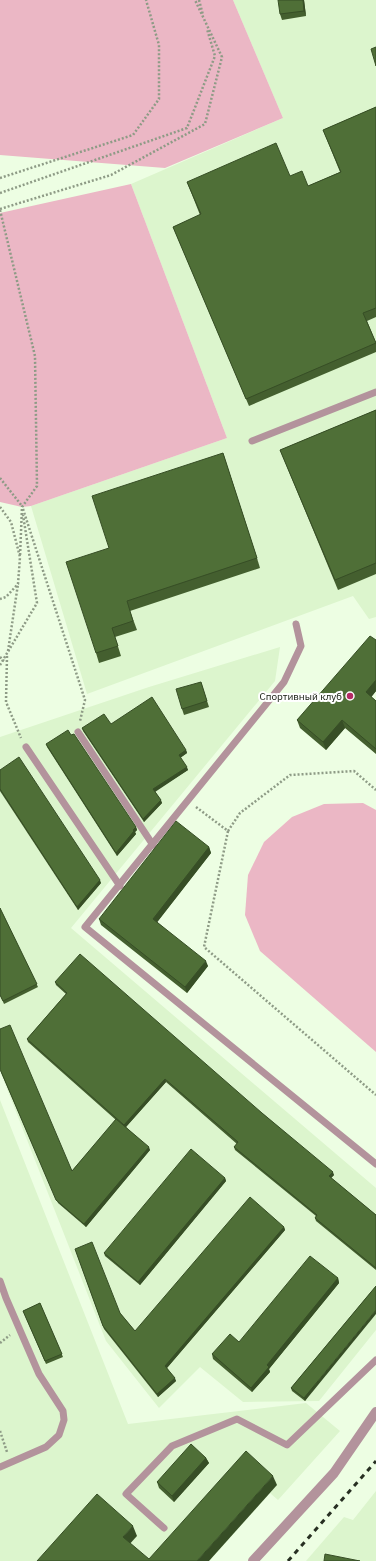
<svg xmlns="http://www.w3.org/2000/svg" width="376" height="1561" font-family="'IBM Plex Sans',sans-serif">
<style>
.built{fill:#dcf5cd}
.green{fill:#ebb7c5}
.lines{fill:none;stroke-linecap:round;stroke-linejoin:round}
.path{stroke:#8e9b86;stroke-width:2.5;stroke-dasharray:2 2;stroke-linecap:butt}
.service{stroke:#b3939c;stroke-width:7}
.minor{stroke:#b3939c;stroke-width:10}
.rail{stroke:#272f22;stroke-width:3;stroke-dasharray:5 5;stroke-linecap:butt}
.wall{fill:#445f2f}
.shaded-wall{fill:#374e26}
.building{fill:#4f6f37;stroke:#374e26}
.poi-dot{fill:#b52a65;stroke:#fff;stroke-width:1.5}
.labels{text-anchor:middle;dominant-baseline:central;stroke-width:4;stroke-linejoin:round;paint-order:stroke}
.poi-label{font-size:10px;fill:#0e1509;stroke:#fff;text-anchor:end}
</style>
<rect width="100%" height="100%" fill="#edfee3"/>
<g class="built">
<polygon points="233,0 376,0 376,617 369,619 353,596 87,694 31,506 227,438 131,184 283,118"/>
<polygon points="280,647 275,681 71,928 376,1188 376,1330 319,1401 243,1402 200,1367 159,1408 106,1341 0,1071 0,737 149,687"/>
<polygon points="0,1100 128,1424 306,1403 340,1431 278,1500 270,1493 209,1561 0,1561"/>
<polygon points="376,1491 376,1561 306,1561 344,1517 353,1520"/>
</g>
<g class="green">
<polygon points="0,0 233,0 283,118 165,168 0,155"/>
<polygon points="131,184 227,438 31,506 22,507 0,502 0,213"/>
<polygon points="363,803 376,810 376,1052 260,951 245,915 248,875 264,842 292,817 324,804"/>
</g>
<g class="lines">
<g class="path">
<polyline points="199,0 203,15"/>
<polyline points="0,178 133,135 159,99 159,45 146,0"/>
<polyline points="0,193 187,128 215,56 207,29"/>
<polyline points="0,209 111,175 205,124 222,57 195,0"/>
<polyline points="0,210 35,356 37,486 22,507 20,557"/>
<polyline points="0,478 22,506"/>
<polyline points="0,507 11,522 20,557 18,584 6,597 0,599"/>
<polyline points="23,509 85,700 80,721"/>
<polyline points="8,651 18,584"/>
<polyline points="7,656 6,702 21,738"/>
<polyline points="0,657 4,661"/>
<polyline points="0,665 37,603 23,515"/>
<polyline points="196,807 228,831 204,947 376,1095"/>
<polyline points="228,831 240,813 290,775 354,771 376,790"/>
<polyline points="0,1343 10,1335"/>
<polyline points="0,1431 7,1452"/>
</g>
<g class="service">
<polyline points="252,441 376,392"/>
<polyline points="296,624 301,646 284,682 85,927 376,1164"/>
<polyline points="78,732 153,845"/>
<polyline points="26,747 120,886"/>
<polyline points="0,1281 6,1298 39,1374 63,1411 64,1420 59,1435 46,1447 0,1467"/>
<polyline points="164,1528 126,1494 172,1446 237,1419 287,1445 376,1360"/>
</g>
<polyline class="minor" points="253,1561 334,1473 376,1412"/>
<polyline class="rail" points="288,1561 376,1461"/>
</g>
<g class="wall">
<polygon points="304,0 306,16 282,20 280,14"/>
<polygon points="376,107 376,317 367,321 376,343 376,352 249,406 173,227 200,215 187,182 290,176 308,186 340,172 323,130"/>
<polygon points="376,410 376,574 338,590 280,450"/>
<polygon points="223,453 260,568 130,611 137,630 115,637 121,656 99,663 96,653 109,548"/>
<polygon points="376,640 376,691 371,697 376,701 376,754 345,728 326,750 300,728 297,720"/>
<polygon points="201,682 209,707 184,715 182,709"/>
<polygon points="111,724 186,750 187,753 180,758 188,770 155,791 162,803 144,822 83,731 82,728"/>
<polygon points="46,744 136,827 137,830 135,832 136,834 117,856 47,747"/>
<polygon points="0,770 101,883 78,910 0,791"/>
<polygon points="209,847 211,853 157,922 208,966 187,993 101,925 99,919"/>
<polygon points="0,908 38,987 4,1004 0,995"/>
<polygon points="55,982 262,1113 334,1175 331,1178 376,1215 376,1270 316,1221 315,1218 316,1216 235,1150 234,1147 237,1144 166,1082 126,1127 150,1150 86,1227 58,1203 0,1070 72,1171 116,1120 28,1042 27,1039 66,994 56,985"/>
<polygon points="225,1178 226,1181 140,1285 105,1256 104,1253"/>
<polygon points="284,1227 285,1230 167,1368 176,1381 158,1397 104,1329 75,1249 120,1313 135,1331"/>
<polygon points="338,1278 339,1283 269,1369 270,1372 252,1392 213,1359 212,1354 239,1342"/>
<polygon points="376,1286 305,1401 292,1391 291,1388"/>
<polygon points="40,1303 63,1357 46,1364 23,1311"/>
<polygon points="206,1458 209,1463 174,1502 159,1488 157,1482"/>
</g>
<g class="shaded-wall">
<polygon points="303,0 304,0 306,16 304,11"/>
<polygon points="223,453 226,463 260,568 257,558"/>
<polygon points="376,680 376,691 369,700 366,692"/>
<polygon points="342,720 345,728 326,750 323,742"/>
<polygon points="186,750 187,753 180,758 179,755"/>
<polygon points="187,767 188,770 155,792 153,789"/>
<polygon points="161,800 162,803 144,822 143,819"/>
<polygon points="136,827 137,830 135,832 136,834 117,856 116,853"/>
<polygon points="209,847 211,853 155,925 153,919"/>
<polygon points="100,880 101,883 78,910 77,907"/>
<polygon points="206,961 208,966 187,993 185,987"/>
<polygon points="165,1079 166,1082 125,1128 124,1125"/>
<polygon points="149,1147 150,1150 86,1227 84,1224"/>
<polygon points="333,1172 334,1175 330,1179 329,1176"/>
<polygon points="225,1178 226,1181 140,1285 138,1282"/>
<polygon points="284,1227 285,1230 166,1369 165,1366"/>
<polygon points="338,1278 339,1283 269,1369 270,1372 252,1392 251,1388 267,1365"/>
<polygon points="376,1310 376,1314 305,1401 304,1398"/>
<polygon points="175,1378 176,1381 158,1397 157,1394"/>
<polygon points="206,1458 209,1463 174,1502 172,1496"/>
<polygon points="273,1476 277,1485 209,1561 197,1561"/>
<polygon points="133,1526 137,1536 127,1547 123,1537"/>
</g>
<g class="building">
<polygon points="278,0 303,0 304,11 280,14"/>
<polygon points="376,47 376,66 371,49"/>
<polygon points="376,107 376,308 363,313 376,343 246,399 173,227 201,214 187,182 276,143 290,176 302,171 308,186 341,172 323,130"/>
<polygon points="376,410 376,563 335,580 280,450"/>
<polygon points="223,453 257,558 127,601 133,621 112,628 118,646 96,653 66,562 109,548 92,496"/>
<polygon points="370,636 376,640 376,680 366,692 376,701 376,749 342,720 323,742 297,720"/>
<polygon points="201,682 207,701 182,709 176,689"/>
<polygon points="152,697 186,750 179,755 187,767 153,789 161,800 143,819 82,728 104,714 111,724"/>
<polygon points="68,730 71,735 74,734 136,827 133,830 134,831 116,853 46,744"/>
<polygon points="19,757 100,880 77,907 0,789 0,770"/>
<polygon points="176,821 209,847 153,919 206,961 185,987 99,919"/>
<polygon points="0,908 37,984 3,1001 0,995"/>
<polygon points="80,954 262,1113 333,1172 329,1176 376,1215 376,1268 315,1218 317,1215 234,1147 238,1142 165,1079 124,1125 27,1039 67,993 55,982"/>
<polygon points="10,1025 72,1171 116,1119 149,1147 84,1224 56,1200 0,1069 0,1029"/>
<polygon points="191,1149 225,1178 138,1282 104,1253"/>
<polygon points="250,1197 284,1227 165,1366 175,1378 157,1394 103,1326 75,1249 92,1242 120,1313 135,1331"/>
<polygon points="310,1256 338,1278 267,1365 269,1367 251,1388 212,1354 230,1334 239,1342"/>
<polygon points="376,1286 376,1310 304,1398 291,1388"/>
<polygon points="40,1303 62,1354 45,1361 23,1311"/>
<polygon points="191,1444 206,1458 172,1496 157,1482"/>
<polygon points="246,1451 273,1476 197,1561 37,1561 97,1494 133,1526 123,1537 149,1559"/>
<polygon points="325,1554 360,1561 324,1561"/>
</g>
<circle class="poi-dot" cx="350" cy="696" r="4"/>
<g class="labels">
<g class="poi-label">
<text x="342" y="696">Спортивный клуб</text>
</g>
</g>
</svg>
